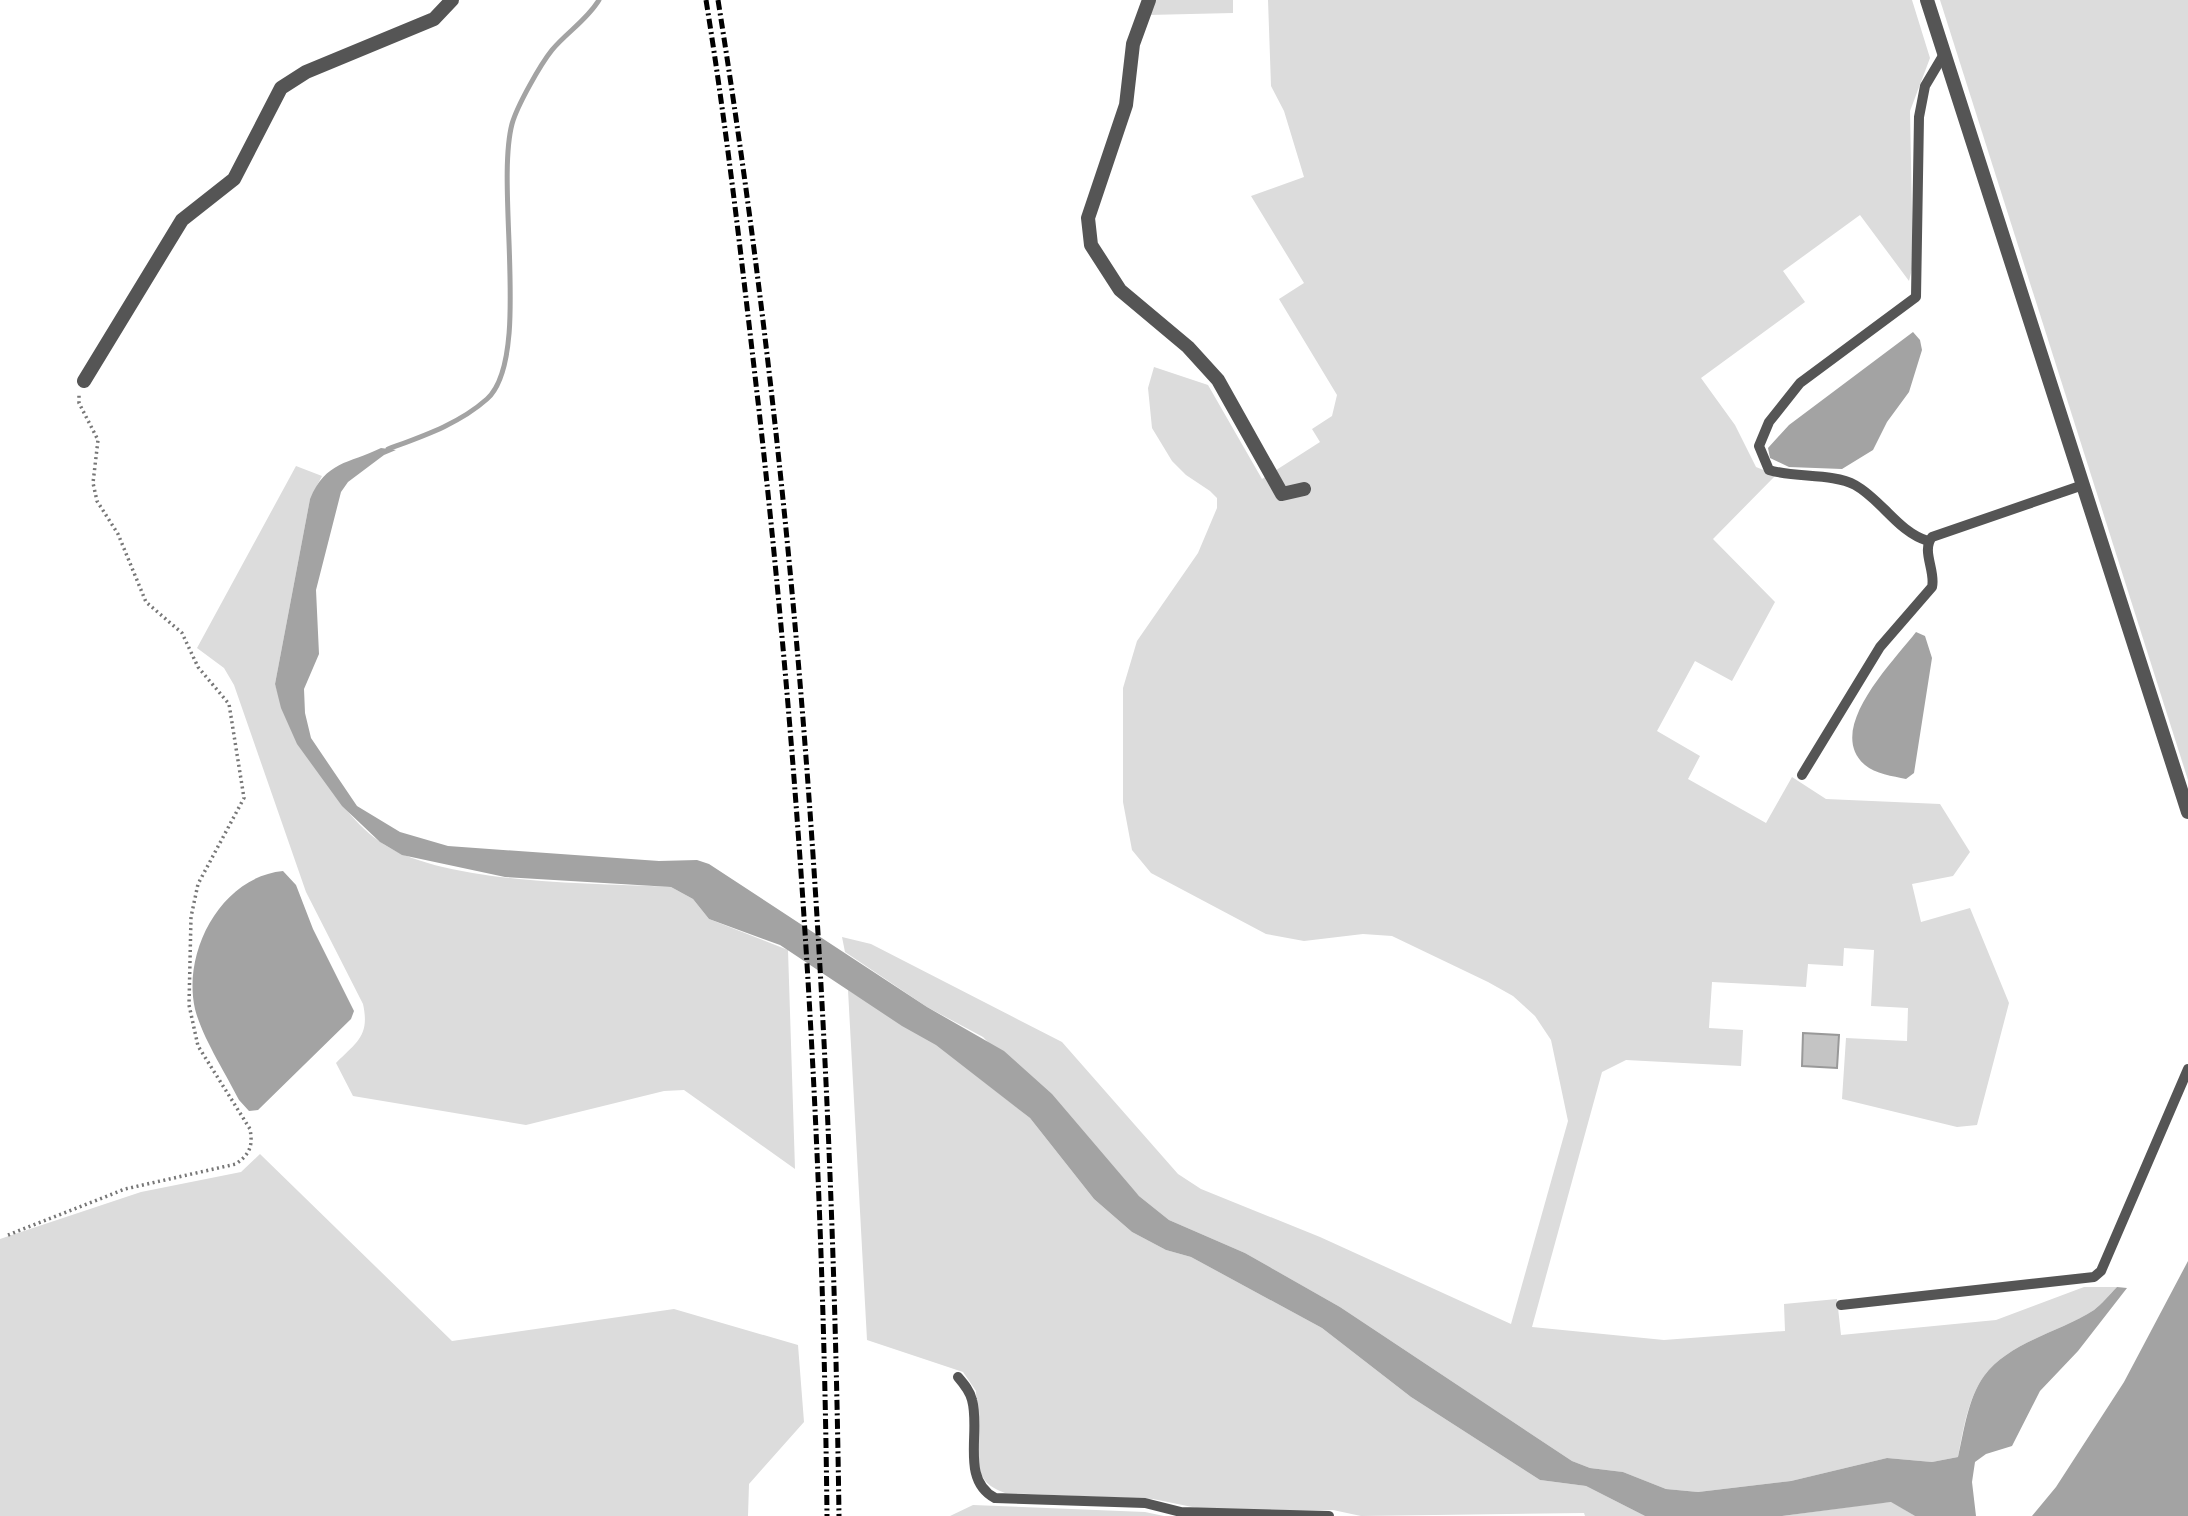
<svg xmlns="http://www.w3.org/2000/svg" width="2188" height="1516" font-family="Manrope,sans-serif">
<style>
.green{fill:#dcdcdc}
.water{fill:#a3a3a3}
.lines{fill:none;stroke-linecap:round;stroke-linejoin:round}
.stream{stroke:#a3a3a3;stroke-width:5}
.building{fill:#c4c4c4;stroke:#999;stroke-width:2}
.path{stroke:#777;stroke-width:3.5;stroke-dasharray:2 3.5;stroke-linecap:butt}
.service{stroke:#555;stroke-width:10}
.minor{stroke:#555;stroke-width:14}
.tertiary{stroke:#555;stroke-width:14}
.rail{stroke:#000;stroke-width:5;stroke-dasharray:10 3.5 2 3.5;stroke-linecap:butt}
</style>
<rect width="100%" height="100%" fill="#fff"/>
<g class="green">
<polygon points="1156,0 1233,0 1233,13 1148,15"/>
<path d="M1268,0h644l18,58 -20,53 3,154 -4,16 -49,-66 -77,56 22,31 -104,76 34,47 21,42 20,8 -63,64 62,63 -43,79 -37,-20 -38,70 43,25 -12,23 78,44 26,-46 34,22 114,5 30,48 -17,24 -41,8 9,38 49,-14 39,95 -32,122 -20,2 -115,-28 4,-61 61,3 1,-33 -37,-2 3,-56 -30,-2 -1,18 -35,-2 -2,23 -94,-5 -3,46 34,2 -2,36 -115,-6 -24,12 -70,255 132,13 121,-9 -1,-27 53,-5 4,36 155,-15 88,-33h33c-8,8 -15,17 -23,23 -34,22 -85,32 -110,66 -16,22 -21,55 -26,81l-26,5 -45,-4 -96,23 -93,11 -32,-3 -43,-17 -33,-4 -18,-7 -232,-154 -95,-54 -76,-33 -30,-24 -156,-159 -56,-30 -82,-55 -3,-15 29,7 191,98 116,132 23,15 119,48 191,87 57,-203 -17,-81 -16,-24 -22,-20 -25,-14 -96,-46 -29,-2 -59,7 -38,-7 -115,-61 -19,-23 -9,-48v-114l14,-47 61,-88 19,-45v-10l-7,-7 -24,-16 -14,-14 -20,-33 -4,-40 6,-21 54,18 54,94 58,-37 -8,-13 20,-13 5,-21 -58,-96 25,-16 -53,-87 53,-19 -20,-66 -13,-25z"/>
<polygon points="1940,0 2188,0 2188,780"/>
<path d="M296,466l26,10 -12,23 -35,185c8,30 24,53 41,80 18,30 35,57 63,77 60,44 217,42 292,46l22,12 16,20 79,31 7,219 -111,-79 -20,1 -138,34 -173,-29 -17,-33c21,-21 34,-27 27,-59l-57,-112 -72,-207 -10,-17 -27,-20z"/>
<path d="M848,990l88,54 94,74 64,81 38,33 34,18 25,7 131,71 89,69 129,83 46,6 59,30h-60l-1,-3 -223,3 -28,-6 -121,1 -59,-12 -148,-6c-16,-6 -23,-12 -27,-29l-2,-73 -13,-19 -96,-32z"/>
<polygon points="260,1154 452,1341 674,1309 798,1345 804,1422 749,1484 748,1516 0,1516 0,1239 141,1192 241,1172"/>
<polygon points="1892,1502 1915,1516 1782,1516 1879,1503"/>
<polygon points="973,1505 1145,1512 1164,1516 950,1516"/>
</g>
<g class="water">
<polygon points="1913,332 1920,340 1922,350 1909,392 1887,422 1873,450 1842,469 1789,467 1770,458 1768,448 1789,425"/>
<path d="M381,448l15,2 -12,5 -36,27 -7,10 -25,98 3,64 -15,35 1,24 6,25 46,68 43,26 48,14 211,15 38,-1 12,4 218,143 77,44 48,43 87,102 30,24 76,33 95,54 232,154 18,7 33,4 43,17 32,3 93,-11 96,-23 45,4 26,-5c6,-26 10,-59 26,-81 25,-34 76,-44 110,-66 8,-6 15,-15 23,-23l10,1 -49,63 -38,40 -28,55 -26,8 -11,8 -3,20 4,34h-61l-24,-14 -109,14h-137l-59,-30 -46,-6 -129,-83 -89,-69 -131,-71 -25,-7 -34,-18 -38,-33 -64,-81 -94,-73 -34,-19 -122,-81 -71,-26 -16,-20 -22,-12 -166,-10 -103,-22 -22,-13 -38,-36 -45,-62 -16,-36 -6,-24 35,-185c16,-38 38,-35 71,-51z"/>
<path d="M1916,632l9,4 7,22 -18,115 -8,6c-13,-3 -31,-5 -41,-14 -41,-35 28,-103 51,-133z"/>
<path d="M283,871l13,14 17,44 41,82 -3,8 -93,91 -9,1 -10,-11c-13,-26 -37,-63 -44,-91 -13,-57 26,-132 88,-138z"/>
<polygon points="2188,1261 2188,1516 2032,1516 2056,1487 2124,1382"/>
</g>
<g class="lines">
<path class="stream" d="M388,449c35,-13 71,-25 99,-50 45,-41 8,-210 25,-275 5,-18 28,-59 40,-74 15,-18 35,-30 47,-50"/>
</g>
<polygon class="building" points="1803,1033 1839,1035 1837,1068 1802,1066"/>
<g class="lines">
<path class="path" d="M8,1235l117,-46 111,-25c14,-10 17,-18 14,-35l-52,-83 -9,-41 2,-88 7,-33 46,-86 -15,-94 -31,-37 -16,-34 -36,-31 -28,-68 -21,-33 -4,-18 5,-43 -19,-37v-9"/>
<g class="service">
<path d="M1928,541c-30,-9 -46,-41 -73,-56 -22,-12 -61,-7 -86,-15l-10,-24 10,-24 31,-39 116,-86 3,-180 6,-31 19,-32"/>
<path d="M1802,775l78,-128 52,-60c4,-16 -11,-36 0,-50l151,-52"/>
<polyline points="1841,1305 2094,1277 2101,1271 2188,1069"/>
<path d="M958,1377c6,7 12,14 14,23 9,32 -12,79 23,98l150,5 36,9 148,4"/>
</g>
<g class="minor">
<polyline points="1149,0 1133,44 1126,105 1088,218 1091,245 1120,290 1188,347 1218,380 1282,494 1304,489"/>
<polyline points="84,381 182,220 234,179 281,88 306,72 434,19 452,0"/>
</g>
<polyline class="tertiary" points="1927,0 2188,812"/>
<g class="rail">
<path d="M706,0c22,136 37,273 53,410 41,367 64,736 68,1106"/>
<path d="M718,0c80,501 114,1009 121,1516"/>
</g>
</g>
</svg>
